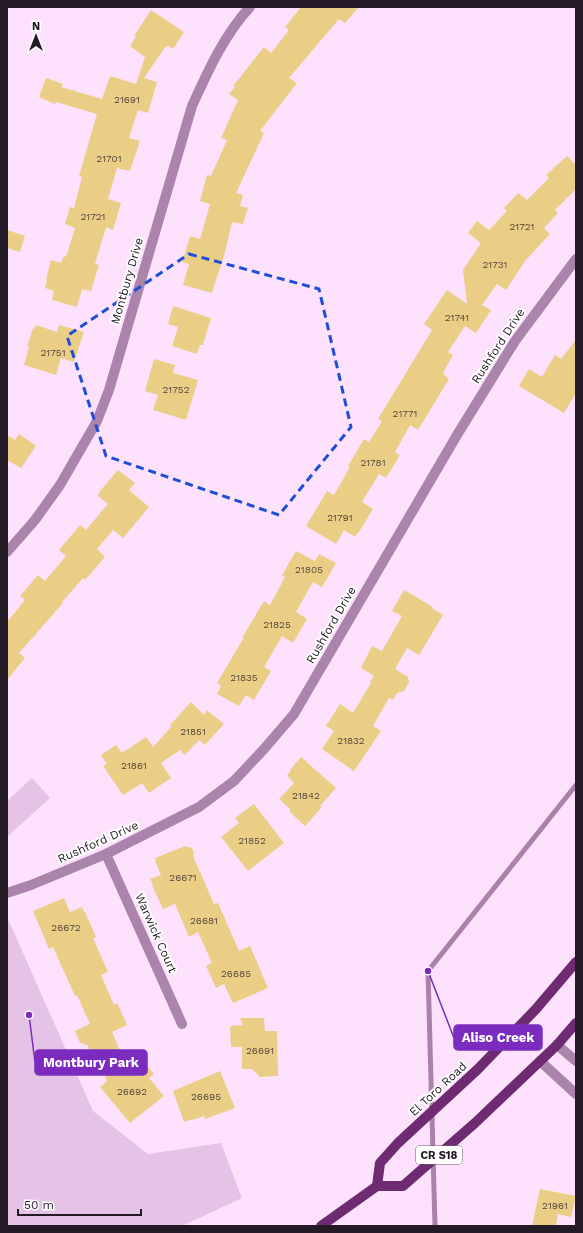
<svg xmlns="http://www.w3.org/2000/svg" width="583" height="1233" font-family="'Work Sans',sans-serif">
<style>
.green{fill:#e5c3e6}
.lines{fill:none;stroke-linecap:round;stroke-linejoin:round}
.stream{stroke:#aa81ab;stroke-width:5}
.building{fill:#ebce86}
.minor{stroke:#aa84ab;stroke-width:10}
.major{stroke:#6e2b72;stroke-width:10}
.marked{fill:none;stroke:#1d4ed8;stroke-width:3;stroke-dasharray:8 5;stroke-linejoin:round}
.labels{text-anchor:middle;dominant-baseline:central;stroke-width:4;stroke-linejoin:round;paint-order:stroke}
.number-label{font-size:10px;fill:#56473d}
.shield{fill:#fff;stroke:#665f66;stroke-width:1}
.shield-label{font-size:11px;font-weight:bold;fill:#241a25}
.street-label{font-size:12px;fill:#241a25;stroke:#fff}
.leader{fill:none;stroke:#7b2cbf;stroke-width:1.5}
.callout-dot{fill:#7b2cbf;stroke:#fff;stroke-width:1.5}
.callout{fill:#7b2cbf;stroke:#7b2cbf;stroke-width:1.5}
.callout-label{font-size:13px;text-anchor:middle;font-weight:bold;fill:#fff}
</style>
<rect width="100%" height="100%" fill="#fde1fd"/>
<g class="green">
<polygon points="32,778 50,798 7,837 7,801"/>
<polygon points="7,919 8,919 93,1111 148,1154 221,1143 242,1198 182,1226 7,1226"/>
</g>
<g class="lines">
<polyline class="stream" points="435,1226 428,971 576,785"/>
</g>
<g class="building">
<polygon points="301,7 359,7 345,23 339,19 289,78 297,83 260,131 264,133 236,193 243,195 240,206 248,208 243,224 232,222 225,252 212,293 183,285 189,264 182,262 190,236 200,239 210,204 200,201 207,175 211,176 227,140 221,138 238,100 229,94 235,87 233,86 264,47 271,53 289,30 285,27"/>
<polygon points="151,10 184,32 173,49 168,46 168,47 166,46 144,78 157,82 148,113 138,110 129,138 140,141 130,171 117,168 108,199 121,203 113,230 106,227 95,264 99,265 91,291 82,289 77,307 52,300 54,291 45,288 47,279 46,279 51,260 61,263 64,256 66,257 75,228 65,224 70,207 74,208 82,177 79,176 97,114 56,102 55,104 39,97 46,78 63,84 61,87 102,99 110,76 136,84 145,57 130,46 136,37 134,36"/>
<polygon points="567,156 576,165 576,189 555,210 558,213 544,228 550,234 525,261 506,290 497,284 482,305 491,310 476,333 465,326 448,352 453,355 443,373 445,374 444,375 449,379 418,430 410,425 395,452 400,455 386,478 379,474 362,502 373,509 359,532 358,532 355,537 344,530 336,544 306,526 327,491 334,495 350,467 348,466 364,439 369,442 382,421 378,419 432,330 424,324 447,290 467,304 463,270 481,243 468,233 477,221 489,230 507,211 504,208 518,193 527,200 549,178 546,175"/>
<polygon points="7,230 25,236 20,252 7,248"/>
<polygon points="173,306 211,318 203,345 200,345 197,354 172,346 178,327 168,324"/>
<polygon points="36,325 57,332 59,325 84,332 74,362 61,358 56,375 24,365 29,347 27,347 33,328 34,329"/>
<polygon points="576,340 576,393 564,413 519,386 529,369 542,377 555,355 561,359"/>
<polygon points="154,359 175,365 173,373 198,380 186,420 153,410 158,395 145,391"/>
<polygon points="19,434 36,446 21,468 7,460 7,435 15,440"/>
<polygon points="118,470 135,483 129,490 149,507 123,538 113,530 97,549 105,557 85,580 83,578 62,602 63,603 19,653 25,658 7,680 7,622 25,600 20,596 38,575 45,581 66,556 59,550 80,525 86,530 108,504 98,496 100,491"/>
<polygon points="296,551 315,561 319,554 336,563 322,587 313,582 296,612 307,619 293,643 282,636 264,667 271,671 254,700 246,695 239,706 217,694 221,686 217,683 243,639 242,638 264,601 270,605 285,577 282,575"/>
<polygon points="404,590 433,607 432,608 443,615 419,655 407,648 395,669 408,677 409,682 404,691 397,693 393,700 389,698 373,726 381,731 354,771 322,749 334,731 326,726 340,704 353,713 371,683 370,682 374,676 361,668 372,646 382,651 402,616 392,611"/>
<polygon points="191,702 204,715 207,710 224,724 205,745 199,740 185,755 180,750 161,763 171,778 149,793 142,783 123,795 103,766 107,764 101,755 116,745 122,753 146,737 153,747 171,727 170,725"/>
<polygon points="301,757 336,788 320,806 322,807 305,826 290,812 290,809 279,799 294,783 287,775 291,771 290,770"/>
<polygon points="254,804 284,843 248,871 221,837 239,823 235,818"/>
<polygon points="185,846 192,848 194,853 193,856 214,904 218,903 239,951 250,946 268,988 233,1003 224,984 216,988 206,966 212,963 198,932 189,937 175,904 163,909 152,885 153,884 150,879 161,875 155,861 156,861 155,858"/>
<polygon points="64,898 70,912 82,907 84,912 85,912 96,937 93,938 108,972 101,975 114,1005 117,1003 127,1025 112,1032 126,1065 138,1055 154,1074 149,1078 164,1096 130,1123 100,1087 107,1081 94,1051 91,1053 87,1045 80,1043 75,1031 90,1024 77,995 75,996 53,947 49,949 33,911"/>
<polygon points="240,1018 264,1018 265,1031 277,1031 278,1076 260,1077 252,1069 242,1069 242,1047 231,1047 230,1026 243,1025"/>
<polygon points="220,1071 235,1108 205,1119 204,1116 193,1120 193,1119 184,1122 173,1091"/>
<polygon points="540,1189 576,1196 571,1217 558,1214 556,1226 532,1226"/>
</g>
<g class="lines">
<g class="minor">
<path d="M7,552l28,-32 25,-35 37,-64 12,-31 83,-284c16,-35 32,-71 58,-99"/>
<polyline points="106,854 182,1024"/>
<polyline points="7,893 31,885 106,854 199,807 234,781 264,749 294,714 457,435 515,341 576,259"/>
<polyline points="557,1045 576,1061"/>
<polyline points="540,1061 576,1094"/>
</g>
<g class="major">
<polyline points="377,1186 380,1163 398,1143 478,1069 536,1009 576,962"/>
<polyline points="321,1226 377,1186 403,1186 475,1123 557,1045 576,1023"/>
</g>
</g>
<path class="marked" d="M189,254l130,35 32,138 -72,88 -173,-59 -39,-120z"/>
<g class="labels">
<g class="number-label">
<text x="127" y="99">21691</text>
<text x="109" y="158">21701</text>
<text x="93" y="216">21721</text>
<text x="522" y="226">21721</text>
<text x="495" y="264">21731</text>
<text x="457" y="317">21741</text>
<text x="53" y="352">21751</text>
<text x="176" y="389">21752</text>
<text x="405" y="413">21771</text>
<text x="373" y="462">21781</text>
<text x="340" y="517">21791</text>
<text x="309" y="569">21805</text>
<text x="277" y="624">21825</text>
<text x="244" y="677">21835</text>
<text x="193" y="731">21851</text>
<text x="351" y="740">21832</text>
<text x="134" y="765">21861</text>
<text x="306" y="795">21842</text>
<text x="252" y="840">21852</text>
<text x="183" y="877">26671</text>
<text x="204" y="920">26681</text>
<text x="66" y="927">26672</text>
<text x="236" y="973">26685</text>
<text x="260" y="1050">26691</text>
<text x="132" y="1091">26692</text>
<text x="206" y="1096">26695</text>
<text x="555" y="1205">21961</text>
</g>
<rect class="shield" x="416" y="1146" width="46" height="18" rx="3"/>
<g class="shield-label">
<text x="439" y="1155">CR S18</text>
</g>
<g class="street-label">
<text transform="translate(127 281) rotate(-74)">Montbury Drive</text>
<text transform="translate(498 346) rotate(-57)">Rushford Drive</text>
<text transform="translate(331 625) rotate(-60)">Rushford Drive</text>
<text transform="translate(98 842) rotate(-24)">Rushford Drive</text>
<text transform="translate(156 933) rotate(66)">Warwick Court</text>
<text transform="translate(438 1089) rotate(-43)">El Toro Road</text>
</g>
</g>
<path class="leader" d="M428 971L454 1038M29 1015L35 1062"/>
<g class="callout-dot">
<circle cx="428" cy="971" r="4"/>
<circle cx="29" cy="1015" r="4"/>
</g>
<g class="callout">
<rect x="454" y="1025" width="88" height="25" rx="4"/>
<rect x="35" y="1050" width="112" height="25" rx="4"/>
</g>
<g class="callout-label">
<text x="498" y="1042">Aliso Creek</text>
<text x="91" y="1067">Montbury Park</text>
</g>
<rect width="583" height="1233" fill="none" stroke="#241a25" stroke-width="16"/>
<g transform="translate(36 36)" stroke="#ffffff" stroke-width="3" paint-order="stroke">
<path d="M0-3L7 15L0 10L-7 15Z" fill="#241a25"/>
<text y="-6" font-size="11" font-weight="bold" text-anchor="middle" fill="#241a25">N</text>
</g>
<path d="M18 1209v6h123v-6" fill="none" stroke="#241a25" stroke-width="2"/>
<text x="24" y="1209" font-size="12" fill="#241a25" stroke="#ffffff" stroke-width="3" paint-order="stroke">50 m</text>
</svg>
